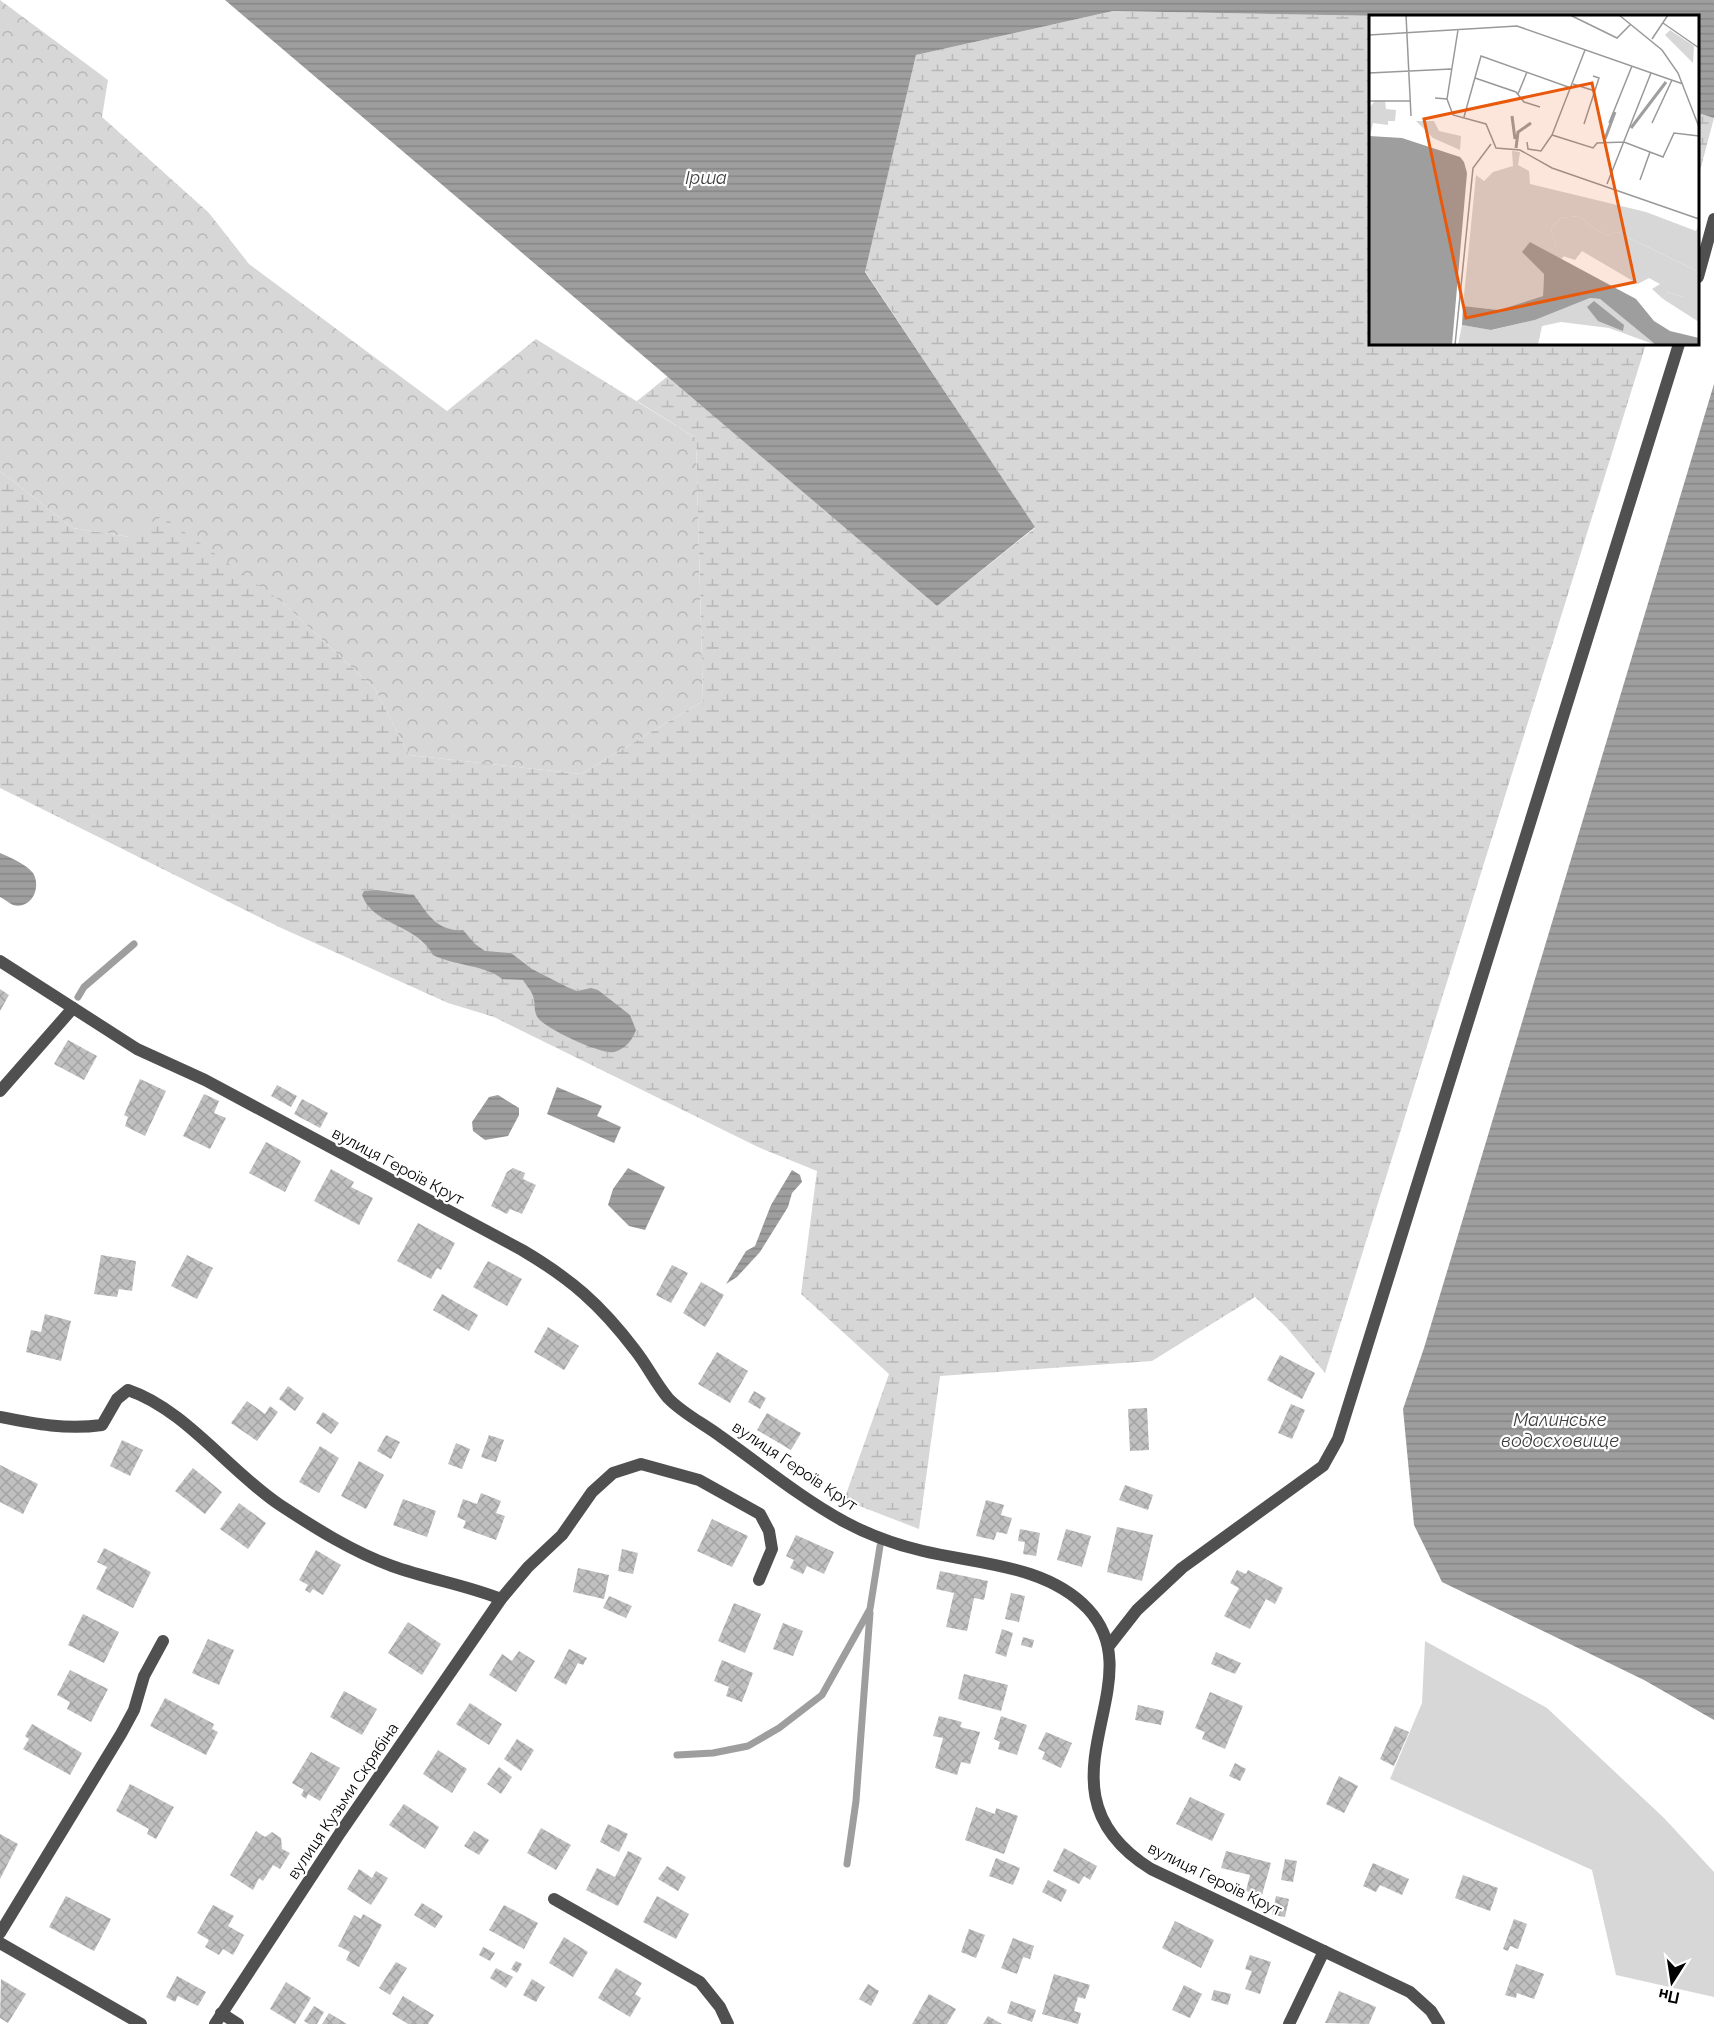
<svg xmlns="http://www.w3.org/2000/svg" width="1714" height="2024" font-family="Raleway,sans-serif">
<style>
.grass{fill:#d7d7d7}
.forest{fill:url(#forest-crowns)}
.wetland{fill:url(#wetland-marsh)}
.water{fill:url(#water-rules)}
.lines{fill:none;stroke-linecap:round;stroke-linejoin:round}
.stream{stroke:#9e9e9e;stroke-width:7}
.building{fill:url(#building-cross-hatch)}
.street{stroke:#505050;stroke-width:12}
.labels{text-anchor:middle;dominant-baseline:central;stroke-width:4.5;stroke-linejoin:round;paint-order:stroke}
.street-label{font-size:16px;fill:#000;stroke:#fff}
.water-label{font-size:18px;font-style:italic;fill:#3f3f3f;stroke:#fff}
.inset-river{fill:none;stroke:#9e9e9e;stroke-width:3}
.inset-road{fill:none;stroke:#999;stroke-width:1.5}
.view{fill:#e8590c;fill-opacity:0.15;stroke:#e8590c;stroke-width:3}
.inset-edge{fill:none;stroke:#000;stroke-width:3}
</style>
<defs>
<pattern id="forest-crowns" width="20" height="18" patternUnits="userSpaceOnUse" patternTransform="scale(1.5)"><rect width="20" height="18" fill="#d7d7d7"/><path d="M2 6a3 3 0 1 1 6 0M12 15a3 3 0 1 1 6 0" fill="none" stroke="#b7b7b7"/></pattern>
<pattern id="wetland-marsh" width="20" height="14" patternUnits="userSpaceOnUse" patternTransform="scale(1.5)"><rect width="20" height="14" fill="#d7d7d7"/><path d="M1 5h8M5 5V1M11 12h8M15 12V8" fill="none" stroke="#b7b7b7"/></pattern>
<pattern id="water-rules" width="6" height="5" patternUnits="userSpaceOnUse" patternTransform="scale(1.5)"><rect width="6" height="5" fill="#9e9e9e"/><path d="M0 2.5h6" fill="none" stroke="#868686"/></pattern>
<pattern id="building-cross-hatch" width="8" height="8" patternUnits="userSpaceOnUse" patternTransform="scale(1.5)"><rect width="8" height="8" fill="#c0c0c0"/><path d="M0 0l8 8M0 8l8-8" fill="none" stroke="#a3a3a3"/></pattern>
</defs>
<rect width="100%" height="100%" fill="#fff"/>
<polygon class="grass" points="1425,1641 1547,1708 1664,1818 1714,1872 1714,1997 1616,1975 1592,1870 1390,1779 1422,1703"/>
<polygon class="forest" points="0,0 108,80 102,117 209,213 249,264 447,411 536,339 696,438 703,701 581,774 409,755 375,689 282,602 130,537 73,528 0,471"/>
<g class="wetland">
<polygon points="1113,11 1383,16 1370,16 1370,344 1646,344 1325,1373 1286,1327 1255,1297 1152,1361 940,1376 919,1529 844,1500 889,1374 801,1294 817,1171 758,1147 494,1017 448,1003 279,927 0,788 0,471 73,528 130,537 162,516 282,602 375,689 409,755 581,774 703,701 696,438 637,401 668,376 937,606 1035,528 865,271 916,55"/>
<polygon points="1698,113 1714,118 1698,178"/>
</g>
<g class="water">
<polygon points="225,0 1714,0 1714,118 1698,113 1698,16 1383,16 1113,11 916,55 865,272 1035,527 937,606"/>
<polygon points="1714,384 1714,1720 1644,1680 1442,1582 1414,1525 1403,1409 1424,1348"/>
<path d="M0,853c10,4 27,12 33,20 9,15 -2,37 -20,32 -4,-2 -9,-6 -13,-8z"/>
<path d="M376,890l38,5c13,18 23,37 49,35l12,14 10,7 26,2 21,16 35,18 10,4 14,-3 7,2 32,25 6,15c-4,11 -11,19 -22,22 -12,3 -68,-23 -76,-34 -5,-7 -2,-14 -5,-22 -2,-6 -7,-11 -10,-16l-21,-1c-13,-13 -50,-14 -69,-24 -17,-32 -60,-29 -71,-60l2,-4z"/>
<polygon points="557,1087 602,1106 597,1116 621,1127 614,1143 547,1114"/>
<polygon points="498,1095 519,1108 519,1115 508,1136 485,1140 473,1131 472,1122 489,1097"/>
<polygon points="628,1168 665,1187 645,1230 629,1226 608,1205 613,1189"/>
<polygon points="792,1170 800,1175 802,1182 792,1193 788,1207 760,1252 737,1277 726,1284 746,1251 755,1246 771,1205"/>
</g>
<g class="lines">
<g class="stream">
<polyline points="78,997 84,987 134,944"/>
<polyline points="677,1755 713,1753 748,1746 779,1728 822,1695 870,1609 880,1546"/>
<polyline points="847,1864 856,1801 870,1613"/>
</g>
</g>
<g class="building">
<polygon points="0,989 9,995 0,1011"/>
<polygon points="68,1040 97,1056 84,1080 54,1064"/>
<polygon points="140,1079 166,1091 145,1136 125,1126 128,1117 124,1115"/>
<polygon points="277,1085 297,1096 291,1107 271,1096"/>
<polygon points="204,1094 219,1101 214,1113 226,1118 210,1149 183,1136"/>
<polygon points="302,1099 328,1113 320,1128 294,1114"/>
<polygon points="266,1142 301,1161 285,1192 249,1173"/>
<polygon points="513,1168 525,1173 523,1179 536,1185 522,1214 510,1209 507,1214 491,1206 507,1172"/>
<polygon points="331,1169 354,1182 351,1187 373,1198 359,1225 314,1201"/>
<polygon points="418,1223 455,1243 441,1270 437,1268 431,1279 397,1261"/>
<polygon points="101,1255 136,1261 132,1291 119,1289 117,1297 94,1294"/>
<polygon points="187,1255 213,1268 197,1299 171,1286"/>
<polygon points="488,1261 522,1279 507,1306 473,1287"/>
<polygon points="672,1265 688,1273 671,1303 656,1295"/>
<polygon points="701,1282 724,1295 705,1327 683,1313"/>
<polygon points="442,1294 478,1315 469,1331 433,1310"/>
<polygon points="45,1314 71,1321 61,1361 26,1352 31,1330 41,1332"/>
<polygon points="548,1327 579,1346 564,1370 534,1352"/>
<polygon points="717,1352 748,1371 730,1403 698,1384"/>
<polygon points="1280,1355 1315,1373 1302,1399 1267,1380"/>
<polygon points="288,1386 304,1398 295,1411 279,1399"/>
<polygon points="754,1391 766,1398 760,1409 748,1402"/>
<polygon points="247,1401 265,1414 270,1406 278,1412 257,1441 231,1423"/>
<polygon points="1291,1404 1305,1410 1292,1439 1278,1433"/>
<polygon points="1147,1408 1149,1450 1130,1451 1128,1409"/>
<polygon points="323,1412 339,1423 331,1434 316,1423"/>
<polygon points="767,1413 801,1433 791,1450 757,1430"/>
<polygon points="386,1435 400,1442 391,1459 377,1451"/>
<polygon points="489,1435 504,1440 496,1462 481,1457"/>
<polygon points="122,1440 143,1450 130,1476 110,1466"/>
<polygon points="456,1443 470,1449 462,1469 448,1464"/>
<polygon points="320,1446 339,1458 319,1493 299,1482"/>
<polygon points="359,1461 384,1475 366,1509 341,1496"/>
<polygon points="0,1465 38,1484 23,1514 0,1502"/>
<polygon points="193,1468 222,1492 205,1514 175,1491"/>
<polygon points="1125,1485 1153,1495 1148,1510 1119,1500"/>
<polygon points="481,1493 501,1501 496,1513 505,1516 496,1540 463,1528 466,1521 457,1517 463,1499 477,1504"/>
<polygon points="403,1499 436,1511 427,1537 393,1525"/>
<polygon points="986,1500 1004,1505 1001,1515 1012,1518 1007,1534 997,1532 994,1540 976,1536"/>
<polygon points="239,1503 266,1523 248,1549 220,1529"/>
<polygon points="712,1519 748,1536 732,1567 697,1551"/>
<polygon points="1117,1527 1153,1535 1142,1581 1107,1572"/>
<polygon points="1020,1529 1040,1533 1036,1556 1023,1554 1025,1542 1018,1541"/>
<polygon points="1066,1529 1091,1536 1082,1567 1057,1560"/>
<polygon points="796,1535 834,1552 824,1574 807,1566 803,1574 790,1568 794,1560 786,1556"/>
<polygon points="104,1548 151,1572 133,1608 96,1589 107,1567 97,1562"/>
<polygon points="622,1549 638,1553 633,1574 618,1571"/>
<polygon points="316,1550 341,1565 323,1595 313,1589 310,1593 305,1590 308,1585 299,1580"/>
<polygon points="578,1568 609,1575 604,1599 573,1592"/>
<polygon points="1237,1570 1246,1574 1248,1570 1283,1588 1275,1604 1266,1599 1250,1629 1224,1616 1239,1588 1230,1583"/>
<polygon points="940,1571 988,1581 984,1600 974,1598 967,1631 946,1627 954,1593 936,1589"/>
<polygon points="1011,1593 1025,1596 1019,1622 1005,1619"/>
<polygon points="609,1596 632,1606 626,1618 603,1608"/>
<polygon points="734,1603 761,1614 745,1653 718,1641"/>
<polygon points="83,1614 119,1632 104,1663 68,1645"/>
<polygon points="408,1622 441,1644 422,1675 388,1653"/>
<polygon points="783,1623 803,1631 793,1656 773,1649"/>
<polygon points="1002,1629 1013,1633 1006,1657 995,1653"/>
<polygon points="1023,1637 1034,1640 1032,1648 1021,1645"/>
<polygon points="208,1639 234,1650 219,1685 192,1673"/>
<polygon points="569,1649 587,1658 583,1665 578,1663 566,1685 554,1678"/>
<polygon points="519,1651 535,1661 516,1692 489,1675 502,1654 512,1661"/>
<polygon points="1216,1652 1241,1663 1235,1674 1211,1664"/>
<polygon points="722,1660 753,1673 742,1702 726,1696 729,1687 714,1681"/>
<polygon points="70,1670 108,1689 91,1722 67,1709 70,1702 57,1695"/>
<polygon points="964,1674 1008,1685 1001,1711 958,1699"/>
<polygon points="344,1691 377,1709 362,1735 330,1717"/>
<polygon points="1210,1692 1243,1706 1225,1749 1202,1739 1205,1732 1195,1728"/>
<polygon points="165,1698 214,1724 212,1729 218,1732 206,1755 150,1726"/>
<polygon points="470,1703 502,1724 489,1745 456,1724"/>
<polygon points="1138,1705 1164,1711 1161,1725 1135,1720"/>
<polygon points="939,1716 962,1722 960,1727 980,1732 970,1764 961,1762 957,1775 935,1768 943,1738 933,1736"/>
<polygon points="1001,1716 1027,1725 1017,1755 998,1749 1000,1742 994,1739"/>
<polygon points="32,1724 82,1753 70,1775 23,1749 29,1739 25,1736"/>
<polygon points="1395,1726 1409,1732 1394,1766 1380,1759"/>
<polygon points="1046,1732 1072,1743 1061,1768 1042,1759 1045,1752 1038,1749"/>
<polygon points="517,1739 534,1750 521,1771 504,1759"/>
<polygon points="438,1750 467,1769 452,1793 423,1774"/>
<polygon points="311,1752 340,1768 320,1801 308,1794 306,1799 301,1795 304,1790 292,1783"/>
<polygon points="1235,1763 1246,1769 1240,1781 1229,1776"/>
<polygon points="499,1767 512,1777 501,1794 487,1784"/>
<polygon points="1339,1776 1358,1786 1344,1813 1326,1804"/>
<polygon points="130,1784 174,1807 156,1839 147,1834 149,1829 116,1811"/>
<polygon points="1190,1797 1225,1814 1212,1841 1176,1824"/>
<polygon points="404,1804 439,1827 425,1849 389,1825"/>
<polygon points="976,1807 995,1814 996,1808 1018,1816 1004,1854 965,1840"/>
<polygon points="608,1824 628,1834 619,1852 600,1842"/>
<polygon points="541,1828 571,1845 556,1870 527,1853"/>
<polygon points="256,1831 265,1837 272,1832 281,1838 282,1849 290,1853 280,1869 273,1865 263,1881 259,1878 253,1890 230,1875"/>
<polygon points="474,1831 489,1840 479,1855 464,1846"/>
<polygon points="0,1834 18,1844 0,1879"/>
<polygon points="1064,1848 1097,1866 1090,1880 1084,1876 1079,1884 1053,1871"/>
<polygon points="628,1851 642,1858 618,1906 586,1890 597,1868 615,1877"/>
<polygon points="1226,1851 1271,1863 1262,1895 1246,1891 1250,1875 1221,1868"/>
<polygon points="996,1858 1020,1868 1013,1885 989,1876"/>
<polygon points="1285,1859 1297,1861 1293,1882 1281,1880"/>
<polygon points="1373,1863 1409,1879 1402,1895 1380,1885 1376,1892 1363,1886"/>
<polygon points="667,1866 686,1877 678,1891 658,1879"/>
<polygon points="359,1869 372,1878 376,1871 388,1878 371,1905 347,1889"/>
<polygon points="1463,1875 1498,1888 1490,1911 1455,1898"/>
<polygon points="1048,1880 1067,1890 1061,1902 1042,1892"/>
<polygon points="66,1896 111,1919 94,1951 49,1927"/>
<polygon points="657,1896 689,1914 676,1939 643,1922"/>
<polygon points="1276,1896 1289,1899 1285,1917 1272,1915"/>
<polygon points="422,1903 443,1916 435,1928 414,1915"/>
<polygon points="213,1905 234,1916 228,1926 244,1935 233,1955 223,1949 219,1955 205,1947 209,1940 197,1933"/>
<polygon points="504,1905 538,1923 524,1949 489,1930"/>
<polygon points="363,1914 382,1925 359,1967 346,1960 350,1952 338,1946 354,1915 361,1919"/>
<polygon points="1514,1919 1527,1924 1518,1949 1510,1946 1508,1951 1503,1949"/>
<polygon points="1175,1921 1214,1940 1201,1968 1162,1948"/>
<polygon points="969,1929 985,1935 976,1958 961,1952"/>
<polygon points="564,1937 588,1952 573,1977 549,1963"/>
<polygon points="1013,1938 1034,1946 1030,1959 1023,1957 1017,1974 1001,1968"/>
<polygon points="483,1947 495,1953 490,1961 479,1955"/>
<polygon points="1250,1955 1271,1962 1260,1994 1245,1989 1252,1971 1245,1969"/>
<polygon points="516,1961 522,1964 517,1973 511,1969"/>
<polygon points="396,1962 407,1968 390,1995 379,1988"/>
<polygon points="1516,1964 1544,1974 1534,1999 1517,1993 1516,1998 1505,1995"/>
<polygon points="496,1968 513,1977 506,1988 490,1978"/>
<polygon points="616,1968 642,1983 635,1994 641,1998 630,2017 598,1998"/>
<polygon points="1054,1974 1090,1985 1085,1999 1078,1997 1074,2011 1081,2013 1078,2024 1042,2014"/>
<polygon points="177,1976 206,1992 198,2006 178,1996 175,2002 166,1997"/>
<polygon points="1,1979 26,1994 8,2023 0,2018"/>
<polygon points="532,1979 545,1987 536,2002 523,1995"/>
<polygon points="286,1982 311,1998 295,2024 270,2009"/>
<polygon points="868,1984 879,1991 871,2006 859,1999"/>
<polygon points="1184,1985 1202,1994 1190,2018 1172,2010"/>
<polygon points="1214,1990 1231,1994 1228,2005 1211,2000"/>
<polygon points="1339,1991 1376,2007 1369,2024 1325,2023"/>
<polygon points="929,1994 956,2009 947,2024 912,2024"/>
<polygon points="403,1996 434,2015 428,2024 408,2024 392,2014"/>
<polygon points="1011,2001 1036,2010 1032,2022 1007,2013"/>
<polygon points="314,2006 324,2012 317,2024 309,2024 304,2021"/>
<polygon points="329,2013 347,2024 322,2024"/>
<polygon points="988,2016 1002,2024 983,2024"/>
</g>
<g class="lines">
<g class="street">
<polyline points="1698,277 1714,219"/>
<path d="M0,961l137,88 68,31 317,170c49,29 78,54 113,100 12,15 21,34 33,48 14,15 36,26 52,38 41,29 81,62 125,86 24,13 52,23 78,29 55,13 124,14 165,58 70,75 -64,180 63,260l259,123 21,19 8,13"/>
<polyline points="0,1091 73,1008"/>
<path d="M0,1417c35,7 67,13 102,8l15,-26 11,-9c57,19 102,82 152,115 35,23 73,47 112,61 36,13 74,19 109,33l27,-32 34,-32 30,-43 21,-19 28,-9 58,16 61,34 9,17 3,18 -13,31"/>
<polyline points="1108,1647 1137,1610 1182,1568 1323,1466 1338,1439 1679,344"/>
<polyline points="554,1899 700,1982 720,2007 728,2024"/>
<polyline points="0,1933 121,1734 134,1710 144,1676 163,1641"/>
<polyline points="0,1943 141,2024"/>
<polyline points="221,2013 238,2024"/>
<polyline points="215,2024 340,1833 501,1599"/>
<polyline points="1289,2024 1324,1951"/>
</g>
</g>
<g class="labels">
<g class="street-label">
<text transform="translate(398 1166) rotate(28)">вулиця Героїв Крут</text>
<text transform="translate(795 1466) rotate(34)">вулиця Героїв Крут</text>
<text transform="translate(343 1801) rotate(-56)">вулиця Кузьми Скрябіна</text>
<text transform="translate(1215 1879) rotate(26)">вулиця Героїв Крут</text>
</g>
<g class="water-label">
<text x="706" y="177">Ірша</text>
<text x="1560" y="1419">Малинське<tspan x="1560" dy="21">водосховище</tspan></text>
</g>
</g>
<g transform="translate(1369 15)">
<rect width="330" height="330" fill="#fff"/>
<path d="M301,15l24,16 -1,17 -28,-28zM47,106h18l5,10 22,5 -1,14 -27,-12z" fill="#d7d7d7"/>
<path d="M6,86h10l1,8 10,1 -1,11h-7v4l-15,-2 -3,13 -1,-28zM210,201l15,13 14,6 9,-3 82,40v24l-16,1 -15,-5 -5,7 -11,-10 8,-5 -11,-6 -11,6 -56,-33 -7,9 -18,-6 -6,-26 10,-10zM221,283l10,1 56,46 -47,-17 -48,-6 -19,4 -4,19h-80l4,-20 30,5 43,-10z" fill="#d7d7d7"/>
<path d="M143,136l8,1 -2,13 11,6 1,13 116,28 50,19 3,-7v48l-82,-40 -9,3 -14,-6 -15,-13 -18,2 -10,10 6,25 7,3 -3,3 -31,-17 14,32 -1,22 -44,14 -36,-4 13,-131 8,6 9,-9 20,-6zM323,274l7,7v26l-36,-23 5,-7 15,5z" fill="#d7d7d7"/>
<path d="M0,121l33,2 58,19 4,5 3,11 -15,172h-83zM161,227l106,57 18,22 16,10 29,7v7h-43l-56,-46 -10,-1 -55,22 -44,10 -29,-5 1,-19 36,4 44,-14 1,-22 -22,-22zM225,286l30,24 -1,6 -25,-10 -11,-14z" fill="#9e9e9e"/>
<path class="inset-river" d="M143,101l3,23M262,113l35,-46M236,124l10,-27M147,133l2,-16 13,-9"/>
<path class="inset-road" d="M37,0l5,101M201,0l47,23 14,-14M250,0l43,35 16,23 21,54M294,8l36,25M0,20l148,-9 166,58M283,24l16,-24M0,58l82,-4M106,63l41,14 8,10 16,5M204,69l22,7M149,79l9,-22M66,83l12,1 6,16 33,9 10,24 24,2 32,18 147,51M78,84l11,-69M0,86h42M95,102l17,-61 90,32M240,108l23,-57M283,108l20,-43M215,109l15,-46 -6,-2M183,120l33,-85M158,127l1,7 13,2 11,-16 41,13 4,-5 27,-1 39,15 11,-24 25,3M271,165l10,-28M238,169l44,-111M86,330l18,-177 18,-24"/>
<path class="view" d="M223,68l43,199 -169,36 -42,-199z"/>
<rect width="330" height="330" class="inset-edge"/>
</g>
<g transform="translate(1672 1982) rotate(192)" stroke="#ffffff" stroke-width="4.5" paint-order="stroke">
<path d="M0-4.5L10 22L0 15L-10 22Z" fill="#000000"/>
<text y="-9" font-size="16" font-weight="bold" text-anchor="middle" fill="#000000">Пн</text>
</g>
</svg>
